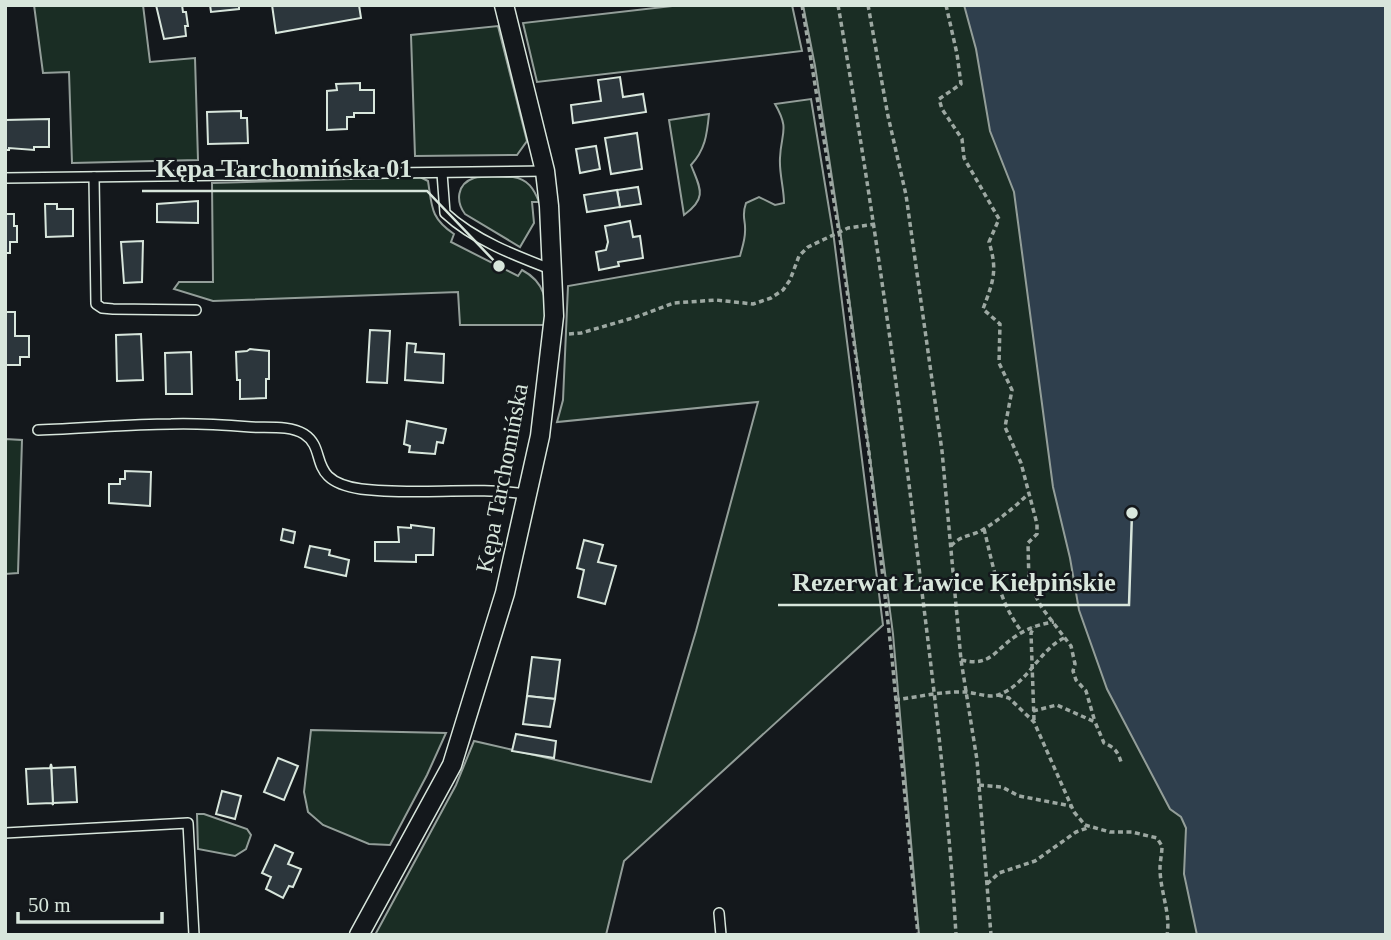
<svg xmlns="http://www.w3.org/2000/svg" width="1391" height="940" font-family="Georgia,serif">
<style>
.green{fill:#1a2d24;stroke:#939e99;stroke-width:2}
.water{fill:#2f3f4d;stroke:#939e99;stroke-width:2}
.building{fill:#2c363c;stroke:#d8e6dc;stroke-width:2}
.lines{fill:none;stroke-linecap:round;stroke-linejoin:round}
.lane-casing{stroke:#d8e6dc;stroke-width:12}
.street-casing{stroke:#d8e6dc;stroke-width:21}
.path{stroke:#9da8a2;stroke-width:3.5;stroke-dasharray:5 3.5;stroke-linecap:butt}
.lane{stroke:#14181c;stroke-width:9}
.street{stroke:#14181c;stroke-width:18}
.labels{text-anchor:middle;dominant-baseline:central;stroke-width:5;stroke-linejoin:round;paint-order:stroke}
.street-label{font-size:24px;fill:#d8e6dc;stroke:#14181c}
.leader{fill:none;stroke:#d8e6dc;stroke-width:2.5}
.callout-dot{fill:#d8e6dc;stroke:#14181c;stroke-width:2.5}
.callout-label{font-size:26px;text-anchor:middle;font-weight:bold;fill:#d8e6dc;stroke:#14181c;stroke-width:5;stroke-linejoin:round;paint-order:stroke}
</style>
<rect width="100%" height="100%" fill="#14181c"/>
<g class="green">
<polygon points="34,5 143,5 150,62 195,58 198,160 72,163 69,72 43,73"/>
<polygon points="681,5 792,5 802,51 537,82 523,23"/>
<polygon points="803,5 1386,5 1386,935 919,935 893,634 842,244 815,66"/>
<polygon points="498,26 527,141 517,155 415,156 411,35"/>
<path d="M811,99l23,140 49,386 -259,236 -18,74h-231l81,-150 18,-44 177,41 45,-151 62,-229 -201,20 6,-22 5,-114 172,-30c2,-8 5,-16 5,-24 1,-13 -4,-15 1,-29l13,-6 16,8 9,-2c0,-15 -5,-30 -4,-45 1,-26 10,-28 -5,-54z"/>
<path d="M709,114c-2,21 -4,36 -18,51 9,23 17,33 -7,50l-15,-95z"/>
<path d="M420,177l8,4c4,25 2,37 26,53l-3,8 67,34 4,-6c23,12 26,31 23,55h-85l-2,-33 -245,9 -39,-12 5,-7h34l-1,-99z"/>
<path d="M513,177c15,2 21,12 26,25h-7l2,21 -14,24 -55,-33c-9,-12 -9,-30 9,-36 11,-3 27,-1 39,-1z"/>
<polygon points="5,439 22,440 18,573 5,574"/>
<polygon points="311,730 446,733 427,775 390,845 369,844 323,825 308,812 304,792"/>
<polygon points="197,814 204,814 247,829 251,835 246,849 235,856 198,849"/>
</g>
<polygon class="water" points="964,5 1386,5 1386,935 1197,935 1184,874 1186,828 1181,817 1170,809 1107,689 1079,610 1070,558 1053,487 1014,192 990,131 976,49"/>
<g class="building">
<polygon points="156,5 182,5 183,12 186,12 188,26 185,26 186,36 164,39"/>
<polygon points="210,5 239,5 239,9 211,12"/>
<polygon points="272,5 359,5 361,18 276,33"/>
<polygon points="620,77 623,97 643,94 646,112 573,123 571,105 601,101 598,80"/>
<polygon points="360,83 360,90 374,90 374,113 354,113 354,117 347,117 347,129 327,130 327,91 337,90 336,84"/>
<polygon points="241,111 241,118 247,118 248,143 208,144 207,112"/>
<polygon points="49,119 49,147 34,147 34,150 9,148 9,150 5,150 5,120"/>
<polygon points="637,133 642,169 611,174 605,138"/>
<polygon points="596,146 600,169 580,173 576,149"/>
<polygon points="638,187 641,204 620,207 617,190"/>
<polygon points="617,190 620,207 587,212 584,195"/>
<polygon points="198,201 198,223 157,222 157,204"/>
<polygon points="45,204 57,204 57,209 73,209 73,236 46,237"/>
<polygon points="5,214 14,214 14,226 17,226 17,242 10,242 10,253 5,253"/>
<polygon points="630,221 633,237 640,236 643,258 618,262 619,266 599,270 596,252 606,250 608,242 605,226"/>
<polygon points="143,241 142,282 124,283 121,242"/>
<polygon points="5,312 15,312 15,336 29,336 29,357 20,357 20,365 5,365"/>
<polygon points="370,330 390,331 387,383 367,382"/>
<polygon points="141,334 143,380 117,381 116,335"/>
<polygon points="407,343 416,344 415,352 444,354 443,383 405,380"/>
<polygon points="250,349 269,351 269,379 266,379 266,398 240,399 240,380 237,380 236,352 247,351"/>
<polygon points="191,352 192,394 166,394 165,353"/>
<polygon points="407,421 446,429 443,443 437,442 435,454 409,452 410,446 404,444"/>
<polygon points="125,471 151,472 150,506 109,503 109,484 120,484 120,479 125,479"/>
<polygon points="411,525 434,528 433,555 416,555 416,562 375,561 375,542 399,542 398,527 411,528"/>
<polygon points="283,529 295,532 293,543 281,540"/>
<polygon points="584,540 603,545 598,562 616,566 605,604 578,597 584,570 577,568"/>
<polygon points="310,546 330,550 329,555 349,560 346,576 305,567"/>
<polygon points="532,657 560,660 555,699 527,696"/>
<polygon points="527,696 555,699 550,727 523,724"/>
<polygon points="516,734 556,741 554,758 512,751"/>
<polygon points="278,758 298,766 284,800 264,792"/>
<polygon points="51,764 52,768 75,767 77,802 53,803 53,805"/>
<polygon points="51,764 53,805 52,803 28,804 26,769 50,768"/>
<polygon points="222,791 241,796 235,819 216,814"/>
<polygon points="275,845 293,853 288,864 301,869 293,887 289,886 283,898 266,889 271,877 262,873"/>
</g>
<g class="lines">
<defs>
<g id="lane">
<path d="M442,173l3,40c29,27 71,43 108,57"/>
<polyline points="94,177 96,304 102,308 113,309 196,310"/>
<polyline points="5,178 545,171"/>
<path d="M38,430c44,-1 89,-6 133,-6 27,-1 54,1 80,3 16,1 39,-2 53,7 25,16 1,47 57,55 55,7 111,-3 166,5"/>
<polyline points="5,833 188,823 194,935"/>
<polyline points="719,913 721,935"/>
</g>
<polyline id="street" points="359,935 452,765 505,593 540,436 554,316 549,206 545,171 504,5"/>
</defs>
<use href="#lane" class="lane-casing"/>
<use href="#street" class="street-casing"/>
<g class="path">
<polyline points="802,5 840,238 869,453 892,658 918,935"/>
<path d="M838,5c33,190 60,380 82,571 15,120 29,239 36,359"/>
<polyline points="868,5 888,116 906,195 942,451 961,660 977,760 991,935"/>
<path d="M946,5l11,49 4,30 -22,15 3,10 20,30 2,19 35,61 -10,23c9,29 4,40 -6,67l17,15 -1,39 13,27 -7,37 16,36 16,61v10l-9,9 1,40 13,25 29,38 4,18 -2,7 3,9 10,11 9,31"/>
<polyline points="569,334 581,333 636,317 674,303 716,300 753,304 771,298 783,290 790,280 799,256 808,247 848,228 875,224"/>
<path d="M984,529c9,36 15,75 39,104"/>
<path d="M951,546c11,-12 20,-9 33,-17 16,-10 31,-22 44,-35"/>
<path d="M961,660c31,7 33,-10 55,-24 12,-8 24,-12 38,-14"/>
<path d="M998,695l11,3 25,24 40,90 11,13 25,7h22l25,6 5,8c0,8 -2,15 -2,22 0,23 11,46 7,67"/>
<path d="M895,700c23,-3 48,-9 71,-8 11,1 22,6 32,3 29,-10 41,-45 66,-57"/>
<path d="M1033,711l24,-6 38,17 9,21c12,5 14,9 18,22"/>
<polyline points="1034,720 1031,633 1034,627"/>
<polyline points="979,785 1002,787 1019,796 1071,806"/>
<polyline points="987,884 999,873 1035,861 1076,832 1090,827"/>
</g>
<use href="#lane" class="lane"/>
<use href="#street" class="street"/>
</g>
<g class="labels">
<g class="street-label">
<text transform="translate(502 478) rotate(-79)">Kępa Tarchomińska</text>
</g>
</g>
<path class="leader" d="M499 266L427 191H142M1132 513L1129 605H778"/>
<g class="callout-dot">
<circle cx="499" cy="266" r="7"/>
<circle cx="1132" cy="513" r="7"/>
</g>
<g class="callout-label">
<text x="284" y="177">Kępa Tarchomińska 01</text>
<text x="954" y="591">Rezerwat Ławice Kiełpińskie</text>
</g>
<rect width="1391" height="940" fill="none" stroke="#d8e6dc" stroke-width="14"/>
<path d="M18 912v10h144v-10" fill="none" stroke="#d8e6dc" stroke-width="3.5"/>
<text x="28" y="912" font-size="21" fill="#d8e6dc" stroke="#14181c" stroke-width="5" paint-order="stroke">50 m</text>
</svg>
